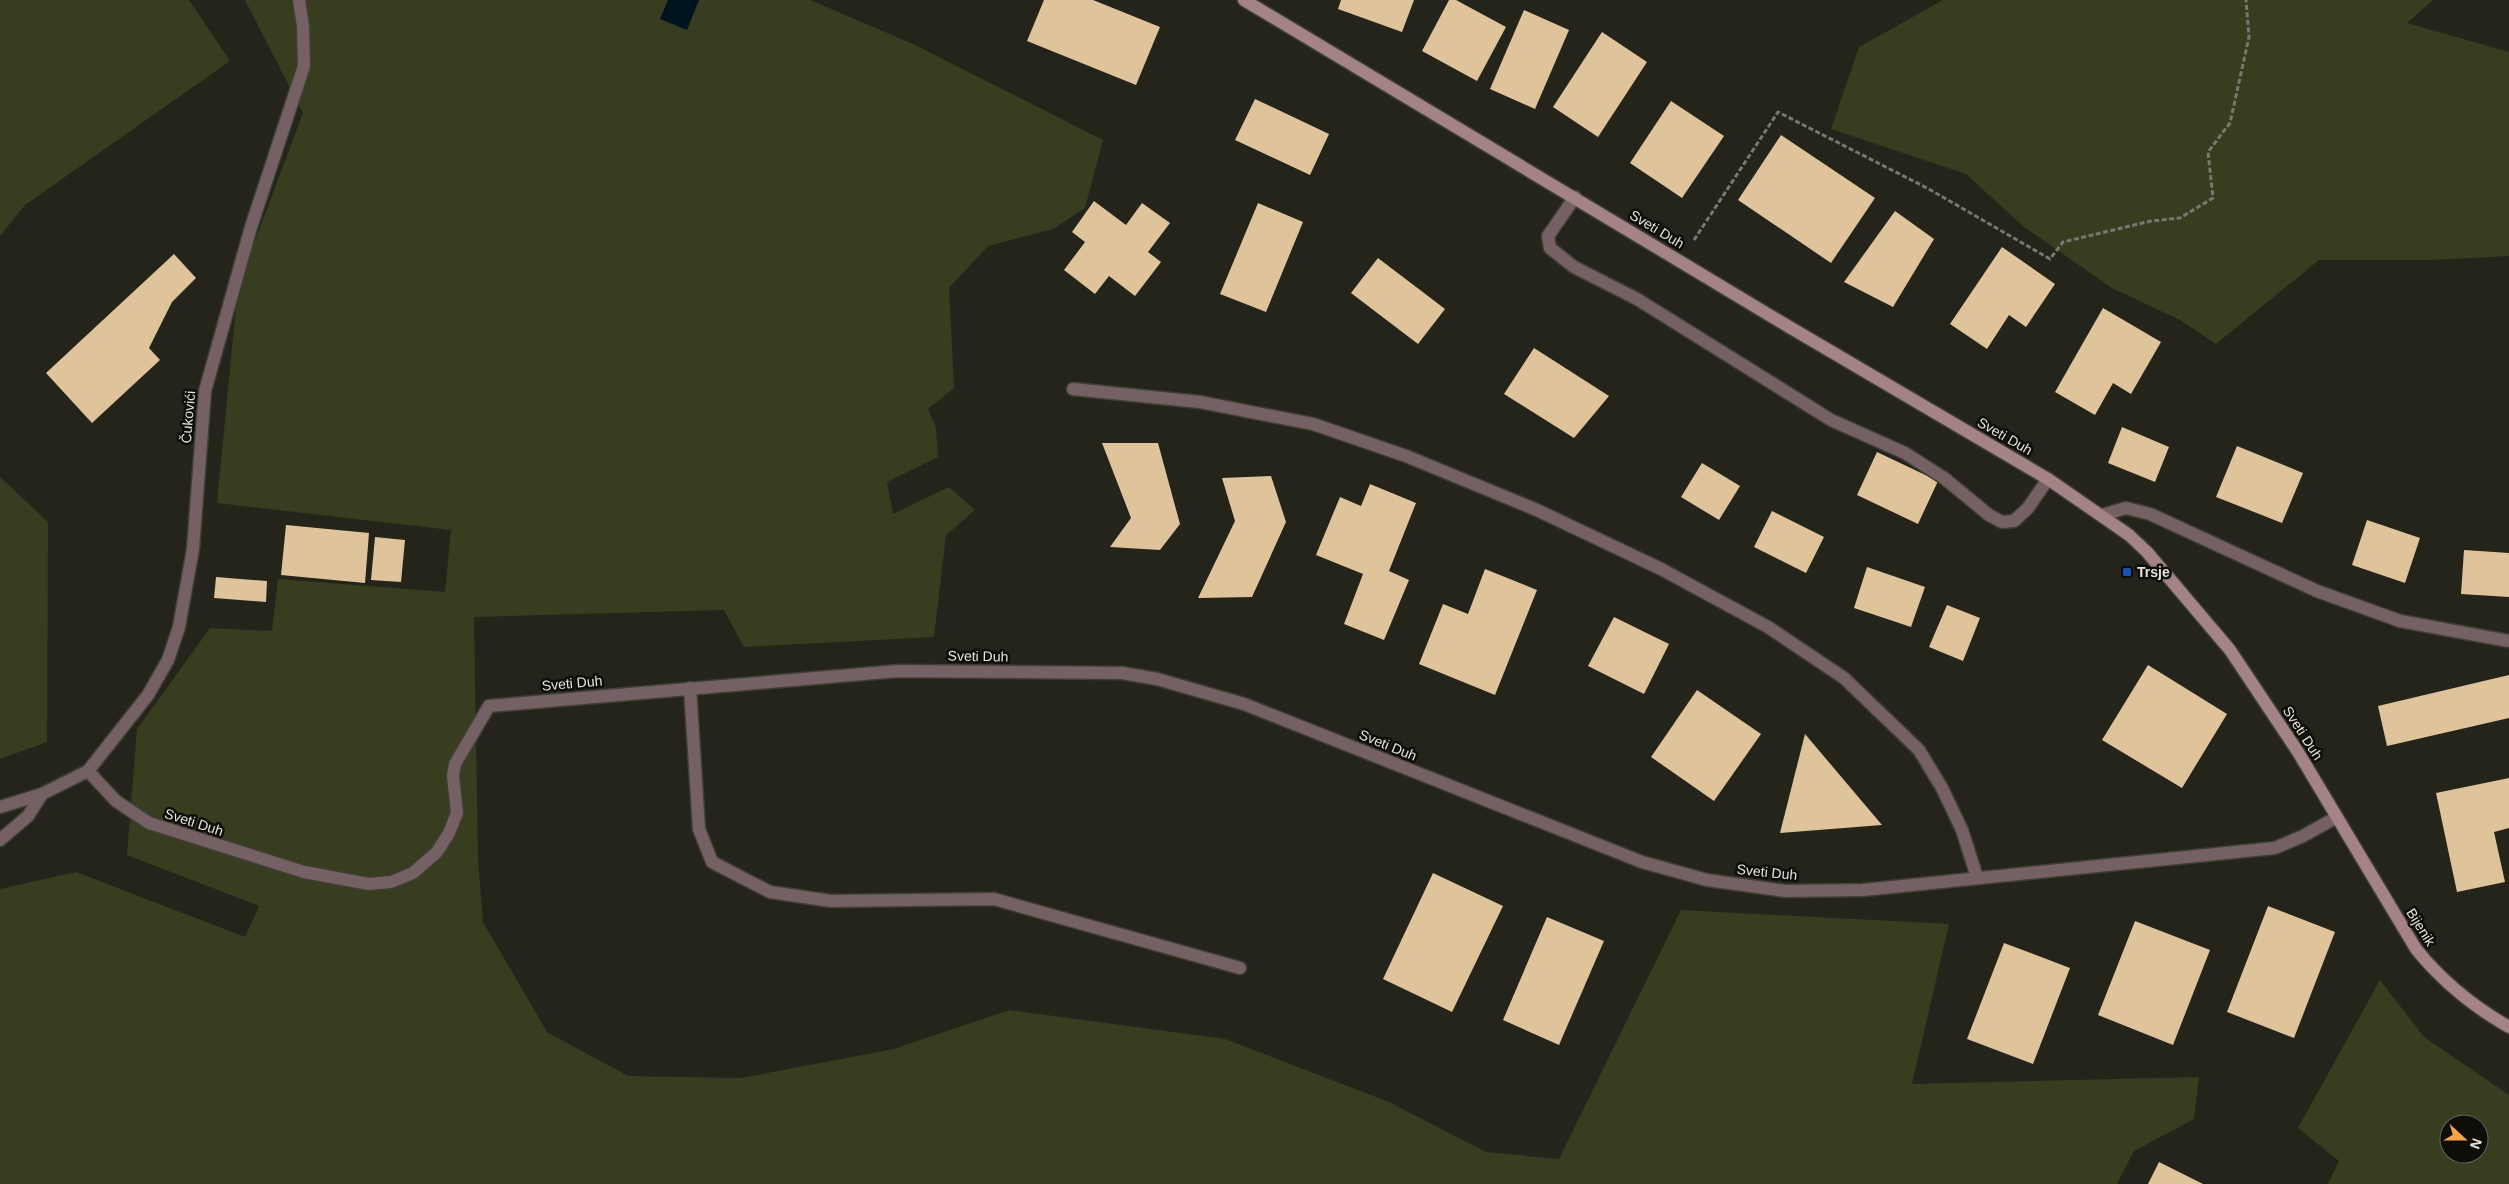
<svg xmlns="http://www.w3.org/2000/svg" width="2509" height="1184" font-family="Helvetica,sans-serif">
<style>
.green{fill:#383d20;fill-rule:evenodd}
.water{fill:#001420}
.building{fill:#dfc49b}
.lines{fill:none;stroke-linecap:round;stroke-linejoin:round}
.service-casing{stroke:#403f35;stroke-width:15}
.minor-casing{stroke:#403f35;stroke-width:15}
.secondary-casing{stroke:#403f35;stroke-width:15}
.path{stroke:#797870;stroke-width:3;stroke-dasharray:5 2.5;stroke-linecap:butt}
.service{stroke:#756063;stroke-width:12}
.minor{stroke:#756063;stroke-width:12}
.secondary{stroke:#a48387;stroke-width:12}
.transit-dot{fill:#1a4fb4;stroke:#0e0d08;stroke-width:2}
.labels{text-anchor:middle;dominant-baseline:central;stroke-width:5;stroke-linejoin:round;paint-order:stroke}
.street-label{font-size:14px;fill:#e4e3dc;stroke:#0e0d08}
.poi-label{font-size:14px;font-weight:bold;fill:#e4e3dc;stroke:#0e0d08;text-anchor:start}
</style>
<rect width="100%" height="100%" fill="#25241a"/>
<g class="green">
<polygon points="0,0 189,0 230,61 25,205 0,236"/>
<polygon points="245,0 810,0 913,44 1103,140 1085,208 1053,229 988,246 949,288 954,388 928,409 936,428 938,457 887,482 893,514 949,487 975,510 946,535 934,637 744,647 724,610 474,617 478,860 483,922 547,1032 628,1076 741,1078 894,1049 1009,1010 1225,1039 1389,1102 1486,1152 1559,1159 1681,910 1949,924 1912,1084 2199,1077 2194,1119 2134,1151 2117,1184 0,1184 0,889 76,872 245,937 259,906 127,855 137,729 210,628 272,631 278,579 445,592 451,530 217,503 238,286 303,113"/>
<polygon points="1943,0 2433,0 2407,23 2509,52 2509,256 2431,260 2319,260 2216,344 2180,320 2112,288 2024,227 1966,174 1831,129 1859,47"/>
<polygon points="0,477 48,522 47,742 0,759"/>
<path d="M2380,980l44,57 85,58v89h-181l11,-23 -41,-33zM2449,1124h30v30h-30z"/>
</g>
<polygon class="water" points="668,0 699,0 687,30 660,19"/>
<g class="building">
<polygon points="1044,0 1093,0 1160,27 1136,85 1027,41"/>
<polygon points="1341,0 1414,0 1402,32 1338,9"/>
<polygon points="1449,0 1456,0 1506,27 1477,81 1422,51"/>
<polygon points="1524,10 1569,30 1535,109 1490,89"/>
<polygon points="1602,32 1647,62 1598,137 1553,107"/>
<polygon points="1255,99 1329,134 1310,175 1235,140"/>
<polygon points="1671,101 1724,136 1682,198 1630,163"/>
<polygon points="1781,135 1875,198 1831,263 1738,200"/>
<polygon points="1094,201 1126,225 1142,203 1170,223 1148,252 1161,262 1135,296 1109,276 1095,294 1064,270 1085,242 1072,232"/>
<polygon points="1258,203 1303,222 1266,312 1220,294"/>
<polygon points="1895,211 1934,239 1893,307 1844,282"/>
<polygon points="2002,247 2055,284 2026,327 2009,315 1987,349 1950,324"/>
<polygon points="174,254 196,278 172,302 149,348 160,360 92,423 46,373"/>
<polygon points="1378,258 1445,309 1418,344 1351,293"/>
<polygon points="2103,308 2161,342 2131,394 2113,383 2095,415 2055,392"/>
<polygon points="1534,348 1609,396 1574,438 1504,394"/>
<polygon points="2122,427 2169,447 2155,482 2108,463"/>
<polygon points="1102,443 1158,443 1180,524 1160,550 1110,547 1131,518"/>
<polygon points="2237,446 2303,473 2282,523 2216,497"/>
<polygon points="1877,452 1938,481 1918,524 1857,495"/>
<polygon points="1702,463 1740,486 1719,520 1681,497"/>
<polygon points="1271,476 1286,522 1252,597 1198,598 1235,521 1222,478"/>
<polygon points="1370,484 1416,503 1389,571 1409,580 1384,640 1344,624 1363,574 1316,555 1340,497 1361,506"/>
<polygon points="1772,511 1824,537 1806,573 1754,547"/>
<polygon points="2367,520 2420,538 2405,583 2352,565"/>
<polygon points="286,525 369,533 365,583 281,575"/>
<polygon points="375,537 405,540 401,582 371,580"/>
<polygon points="2464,550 2509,553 2509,597 2461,594"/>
<polygon points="1867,567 1925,587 1911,627 1854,608"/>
<polygon points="1485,569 1537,590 1495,695 1419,664 1443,604 1468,614"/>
<polygon points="216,577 267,581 266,602 214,598"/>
<polygon points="1947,605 1980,618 1963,661 1929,647"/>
<polygon points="1614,617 1669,644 1644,694 1588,666"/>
<polygon points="2148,665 2227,714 2182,788 2102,740"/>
<polygon points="2509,675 2509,718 2387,746 2378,706"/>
<polygon points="1697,690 1761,734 1714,801 1651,757"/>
<polygon points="1805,734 1882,825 1780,833"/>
<polygon points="2509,778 2509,828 2494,832 2505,882 2457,892 2436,793"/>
<polygon points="1433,873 1503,906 1452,1012 1383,979"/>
<polygon points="2268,906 2335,932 2294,1038 2227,1012"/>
<polygon points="1547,917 1604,941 1559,1045 1503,1020"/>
<polygon points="2135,921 2210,950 2173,1045 2098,1015"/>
<polygon points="2004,943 2070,968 2033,1064 1967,1039"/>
<polygon points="2159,1162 2203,1184 2148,1184"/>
</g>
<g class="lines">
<defs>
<g id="service">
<polyline points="1575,197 1548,236 1550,248 1574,267 1637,299 1831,420 1905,453 1944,478 1989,515 2002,522 2014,521 2028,508 2048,479"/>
<polyline points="690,688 699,829 712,862 770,892 831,901 994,899 1240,968"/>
</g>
<g id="minor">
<polyline points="1073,389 1200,402 1313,424 1406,456 1537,510 1661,569 1768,627 1844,678 1919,750 1942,788 1962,830 1977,877"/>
<polyline points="2102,515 2126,508 2150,514 2317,591 2400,621 2509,641"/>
<polyline points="88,771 116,801 149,823 304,872 369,884 391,882 413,873 437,852 449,833 457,813 453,776 455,764 489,706 898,671 1122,673 1157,679 1244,704 1642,862 1707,880 1785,891 1863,890 2275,848 2303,836 2337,817"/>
<polyline points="0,807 42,794 88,771 148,695 168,660 179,627 193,549 205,391 251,227 304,66 303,26 299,0"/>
<polyline points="0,840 28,816 42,794"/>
</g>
<path id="secondary" d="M1244,0l547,328 257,151 81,56 18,17 83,98 68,102 118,197c25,31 58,58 93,78"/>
</defs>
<use href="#service" class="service-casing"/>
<use href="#minor" class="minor-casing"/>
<use href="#secondary" class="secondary-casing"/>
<polyline class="path" points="1694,240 1778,112 1927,188 2050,259 2063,242 2151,221 2180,218 2213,198 2208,152 2230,123 2249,37 2246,0"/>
<use href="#service" class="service"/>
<use href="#minor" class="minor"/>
<use href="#secondary" class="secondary"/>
</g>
<rect class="transit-dot" x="2122" y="567" width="10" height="10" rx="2.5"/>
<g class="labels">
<g class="street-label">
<text transform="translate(1657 229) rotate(31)">Sveti Duh</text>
<text transform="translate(188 417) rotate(-85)">Čukovići</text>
<text transform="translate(2005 436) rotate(30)">Sveti Duh</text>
<text transform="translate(978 656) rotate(1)">Sveti Duh</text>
<text transform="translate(572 683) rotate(-5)">Sveti Duh</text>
<text transform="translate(2303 733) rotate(57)">Sveti Duh</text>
<text transform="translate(1388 745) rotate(22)">Sveti Duh</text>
<text transform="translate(194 822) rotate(18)">Sveti Duh</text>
<text transform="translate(1767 872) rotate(6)">Sveti Duh</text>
<text transform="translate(2421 927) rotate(58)">Bijenik</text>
</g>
<g class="poi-label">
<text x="2137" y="572">Trsje</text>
</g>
</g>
<g transform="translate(2464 1139) rotate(111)"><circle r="24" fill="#0e0d08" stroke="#64635d"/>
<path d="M0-4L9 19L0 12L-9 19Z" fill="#f7a149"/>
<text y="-8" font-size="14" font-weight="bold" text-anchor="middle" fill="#e4e3dc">N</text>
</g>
</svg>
